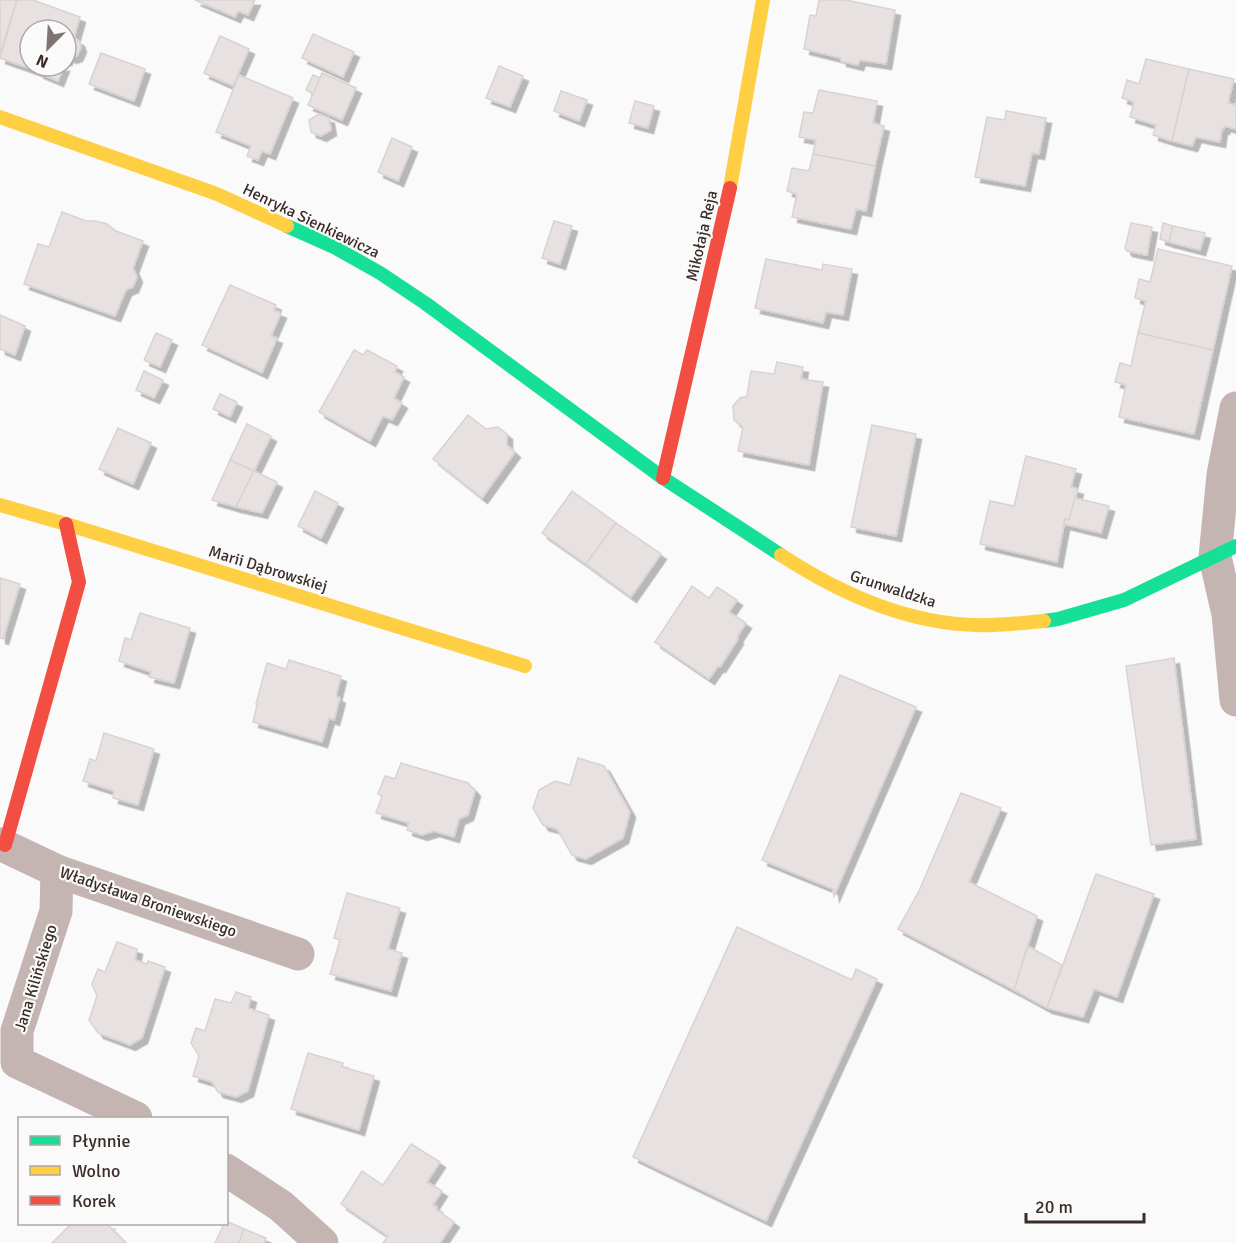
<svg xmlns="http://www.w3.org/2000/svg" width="1236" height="1243" font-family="Signika,sans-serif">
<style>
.building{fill:#e7e2e1;stroke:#dad2d1;stroke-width:1.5;filter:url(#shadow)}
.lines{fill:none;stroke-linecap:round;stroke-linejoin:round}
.street{stroke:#c4b5b2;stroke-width:33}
.fast{stroke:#16e098;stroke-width:14}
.slow{stroke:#ffcf43;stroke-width:14}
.jam{stroke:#f24e42;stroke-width:14}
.labels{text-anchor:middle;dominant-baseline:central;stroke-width:4.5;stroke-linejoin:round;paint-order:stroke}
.street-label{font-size:16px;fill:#3b2c28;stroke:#fafafa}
</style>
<defs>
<filter id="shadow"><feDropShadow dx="5.5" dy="5.5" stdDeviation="0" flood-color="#0004"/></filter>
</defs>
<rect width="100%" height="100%" fill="#fafafa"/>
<g class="building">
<polygon points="0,0 17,0 0,54"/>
<polygon points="17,0 33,0 80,17 74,38 79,41 81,47 77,56 71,58 68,56 66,61 66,30 30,30 30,66 64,66 58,81 39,73 37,71 0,58"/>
<polygon points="195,0 255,0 248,15 238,11 235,17"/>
<polygon points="819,0 846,0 895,10 886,64 860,60 858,65 841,61 841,58 804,49 810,15 816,16"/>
<polygon points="313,34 354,52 343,77 302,58"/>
<polygon points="220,36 249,49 233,86 204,73"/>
<polygon points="101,53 145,69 134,101 89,84"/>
<polygon points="1146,59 1189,69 1172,141 1153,135 1156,125 1130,117 1134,102 1122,98 1127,80 1139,84"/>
<polygon points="499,66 523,76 510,107 486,98"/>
<polygon points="1189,69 1234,79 1228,103 1236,105 1236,129 1225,126 1224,129 1222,128 1220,142 1196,137 1192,146 1172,141"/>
<polygon points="322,73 356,88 342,120 308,105"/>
<polygon points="239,75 293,98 270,154 262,151 258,160 247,156 251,146 216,132"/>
<polygon points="313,75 320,78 313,94 306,90"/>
<polygon points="819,90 877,101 873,123 884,126 875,166 813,154 816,140 799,137 804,112 813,113"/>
<polygon points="561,91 587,100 579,121 554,111"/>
<polygon points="635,101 654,106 648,128 629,123"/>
<polygon points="1006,111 1046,118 1039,154 1032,153 1025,186 975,177 987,117 1005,120"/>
<polygon points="319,114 329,118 331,130 321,136 311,132 309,120"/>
<polygon points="392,138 412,147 398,181 378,172"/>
<polygon points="813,154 875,166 866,211 856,209 851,229 792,217 797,194 787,191 792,168 809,171"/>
<polygon points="62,212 86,221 96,221 107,224 116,231 143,241 133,268 137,277 133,287 126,290 115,316 24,284 38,244 49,247"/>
<polygon points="554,221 572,226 560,264 542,258"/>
<polygon points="1131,223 1152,227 1147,255 1127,251 1125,248"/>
<polygon points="1163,223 1173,226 1169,242 1160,239"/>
<polygon points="1173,226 1205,233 1200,250 1169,242"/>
<polygon points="1158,249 1232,266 1213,350 1138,333 1146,301 1135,298 1139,279 1150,282"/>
<polygon points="766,259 822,270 823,264 852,269 843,315 826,312 823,323 755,308"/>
<polygon points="230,285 276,305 274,310 281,313 271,336 277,338 262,373 202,345"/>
<polygon points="0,315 25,326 15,355 0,349"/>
<polygon points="156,333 172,340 160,367 144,360"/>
<polygon points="1138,333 1213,350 1194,434 1119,417 1126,385 1115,382 1120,363 1131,366"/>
<polygon points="354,350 363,355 367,350 397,366 395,372 404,377 394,398 402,403 392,420 383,416 370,441 319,412"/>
<polygon points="777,362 803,367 801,379 823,382 809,465 738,451 743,427 734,420 733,406 740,398 747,396 751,371 774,374"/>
<polygon points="144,371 163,380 154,398 136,390"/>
<polygon points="220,394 237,402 230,417 213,409"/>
<polygon points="468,415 486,429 498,427 507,434 507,445 515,452 482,498 433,459"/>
<polygon points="247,424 271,436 254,471 230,460"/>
<polygon points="872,425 916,434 896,536 851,527"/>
<polygon points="118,428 151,443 133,484 99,469"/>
<polygon points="1026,456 1076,469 1071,487 1078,489 1069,520 1065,519 1057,562 980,544 990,501 1014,506"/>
<polygon points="230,460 254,471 236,507 212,500"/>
<polygon points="254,471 277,482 262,513 236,507"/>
<polygon points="315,491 338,503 321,538 298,526"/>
<polygon points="572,491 616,523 586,564 542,533"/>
<polygon points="1075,498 1109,506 1101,533 1064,524 1065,519 1069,520"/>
<polygon points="616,523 661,554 631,597 586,564"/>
<polygon points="0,578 20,584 3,639 0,638"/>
<polygon points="692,586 709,598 717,587 737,600 729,612 746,623 737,637 738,639 720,667 718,666 709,679 655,642"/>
<polygon points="140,613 190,628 174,683 149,677 151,672 119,661 125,638 131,640"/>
<polygon points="1174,658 1196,839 1151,845 1126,666"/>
<polygon points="289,660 341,676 336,696 340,698 334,720 329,718 322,742 253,722 257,705 256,704 267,663 286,669"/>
<polygon points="840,675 916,707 834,896 833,889 762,860"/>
<polygon points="104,733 154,749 138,805 113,798 114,791 83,781 90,759 96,761"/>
<polygon points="578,758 604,766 630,812 623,838 586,859 572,855 557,829 543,825 533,808 539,790 555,781 570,785"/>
<polygon points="401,763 468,783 475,791 468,815 459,819 454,837 434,831 422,835 407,830 409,823 376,813 382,796 378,794 385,776 395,779"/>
<polygon points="961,793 1001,808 969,882 1037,916 1014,990 898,929 919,891"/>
<polygon points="1096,874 1154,894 1117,997 1094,989 1083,1017 1047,1008"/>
<polygon points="347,893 400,908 388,949 402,953 391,991 330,974 340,940 334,938"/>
<polygon points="737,927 852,980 856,969 877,979 766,1221 633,1157"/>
<polygon points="117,942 137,949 135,960 147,964 148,961 165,967 142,1038 130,1045 98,1033 89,1020 97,996 92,984 98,969 105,972"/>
<polygon points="1028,946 1062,965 1047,1008 1014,990"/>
<polygon points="236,992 251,997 248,1008 269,1015 248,1091 236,1097 218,1092 212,1082 193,1076 199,1056 191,1043 196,1028 205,1031 215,999 231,1003"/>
<polygon points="308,1053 343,1063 342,1067 374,1076 359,1130 291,1109"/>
<polygon points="411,1144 440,1162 427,1182 442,1191 433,1205 437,1207 436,1209 454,1222 440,1243 383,1243 388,1236 341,1204 362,1171 383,1185"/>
<polygon points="226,1221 244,1229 239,1243 215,1243 224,1224 226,1224"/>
<polygon points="71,1224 109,1224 108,1225 126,1243 52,1243"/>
<polygon points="244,1229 266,1238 264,1243 239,1243"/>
</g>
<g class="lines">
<g class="street">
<polyline points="1236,408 1223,475 1215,557 1228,614 1236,700"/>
<polyline points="0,844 57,871 298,954"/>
<polyline points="57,871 56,911 17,1031 17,1062 136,1118"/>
<polyline points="226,1170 281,1206 322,1243"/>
</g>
<g class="fast">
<polyline points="287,226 334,247 380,273 425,303 663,478 781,555"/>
<polyline points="1044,621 1058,619 1124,600 1236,546"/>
</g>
<g class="slow">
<polyline points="0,117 217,194 287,226"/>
<polyline points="730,188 763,0"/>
<polyline points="0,505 66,524 525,666"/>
<path d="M781,555c58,38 124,68 194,70 23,1 46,-2 69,-4"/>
</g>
<g class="jam">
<polyline points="663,478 730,188"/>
<polyline points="5,845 79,582 66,524"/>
</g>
</g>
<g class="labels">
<g class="street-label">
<text transform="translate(311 221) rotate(26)">Henryka Sienkiewicza</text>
<text transform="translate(702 236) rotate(-77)">Mikołaja Reja</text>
<text transform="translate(268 569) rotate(17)">Marii Dąbrowskiej</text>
<text transform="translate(893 589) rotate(18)">Grunwaldzka</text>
<text transform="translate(148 902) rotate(19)">Władysława Broniewskiego</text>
<text transform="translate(36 978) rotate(-73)">Jana Kilińskiego</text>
</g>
</g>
<rect x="18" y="1117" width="210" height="108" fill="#fafafa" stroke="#aea8a6" stroke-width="1.5"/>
<rect x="30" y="1136" width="30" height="9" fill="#16e098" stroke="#aea8a6" stroke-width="1.5"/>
<text x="72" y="1147" font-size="18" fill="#3b2c28">Płynnie</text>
<rect x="30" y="1166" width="30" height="9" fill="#ffcf43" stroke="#aea8a6" stroke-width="1.5"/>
<text x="72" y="1177" font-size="18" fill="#3b2c28">Wolno</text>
<rect x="30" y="1196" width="30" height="9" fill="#f24e42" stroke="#aea8a6" stroke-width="1.5"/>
<text x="72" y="1207" font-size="18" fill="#3b2c28">Korek</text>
<g transform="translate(48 48) rotate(204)"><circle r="28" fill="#fafafa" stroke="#aea8a6" stroke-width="1.5"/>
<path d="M0-4.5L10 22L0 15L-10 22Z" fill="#7e7472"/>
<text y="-9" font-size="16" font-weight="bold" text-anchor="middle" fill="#3b2c28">N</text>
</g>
<path d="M1026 1213v9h118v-9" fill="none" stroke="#3b2c28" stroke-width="3"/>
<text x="1035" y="1213" font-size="18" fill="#3b2c28" stroke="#fafafa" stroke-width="4.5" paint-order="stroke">20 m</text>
</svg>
